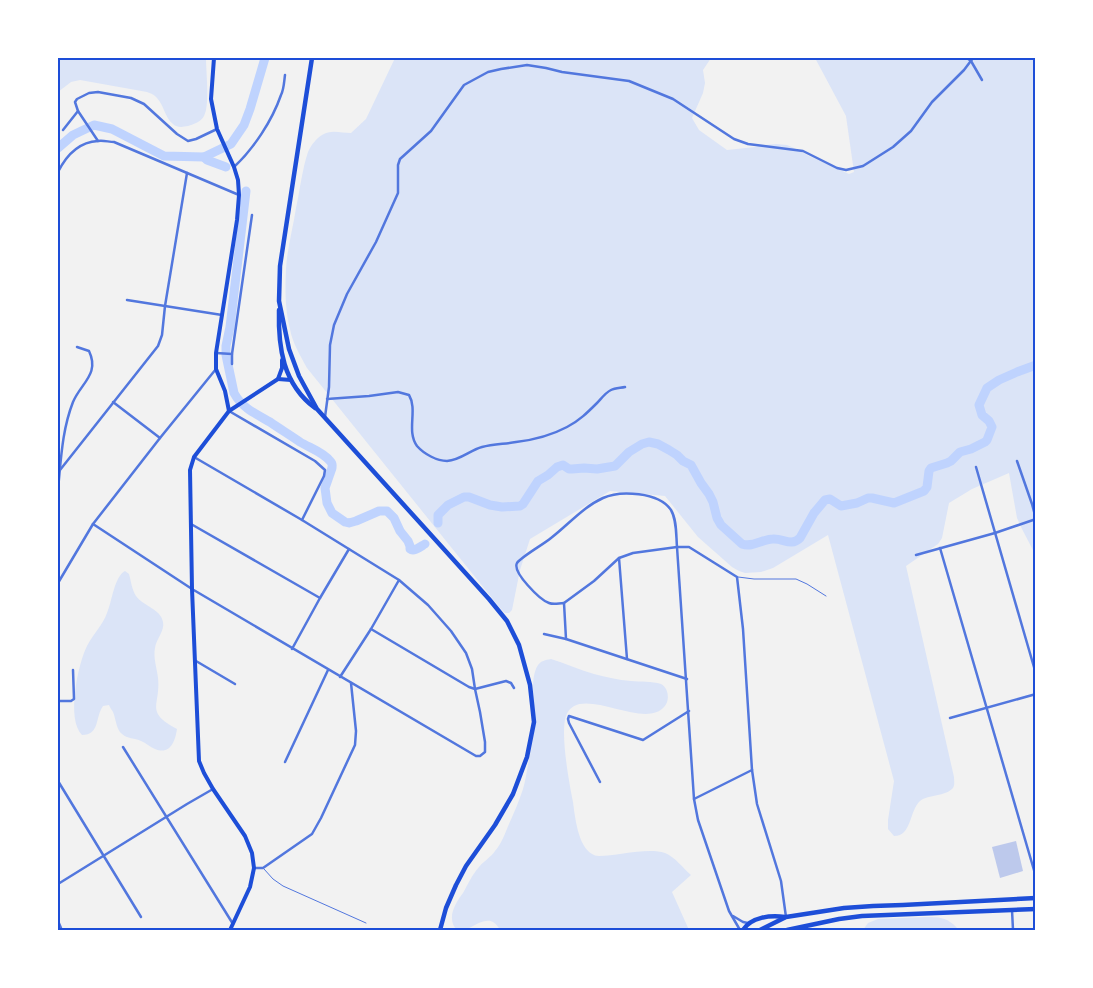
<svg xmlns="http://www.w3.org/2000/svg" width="1093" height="988" font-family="Cabin,sans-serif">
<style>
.green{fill:#dbe4f7}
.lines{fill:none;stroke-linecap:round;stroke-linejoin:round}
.river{stroke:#bfd3fe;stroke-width:9}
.building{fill:#bdc9ec}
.service{stroke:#5277de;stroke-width:1}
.minor{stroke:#5277de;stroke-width:2.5}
.secondary{stroke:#1d4ed8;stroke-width:4}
.primary{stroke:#1d4ed8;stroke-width:4.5}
.trunk{stroke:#1d4ed8;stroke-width:4.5}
.neatline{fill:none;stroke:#1d4ed8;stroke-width:2}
</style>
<rect width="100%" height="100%" fill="#f2f2f2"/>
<g class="green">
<path d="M58,58h148c0,13 4,48 -2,58 -3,6 -10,8 -16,10 -5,1 -11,2 -15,-2 -8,-6 -9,-19 -16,-26 -2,-3 -7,-5 -10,-6l-67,-12 -9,2 -13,10z"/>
<path d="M395,58h316l-8,12 2,13 -2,10 -11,25 7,12 28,20 28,-3 10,-2 11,-1 11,1 7,3 15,8 40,18 5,-2 -8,-56 -31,-58h220v496l-13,-25 -5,-11 -8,-45 -37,16 -23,14 -7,35 -4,6 -32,22 48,211c0,3 1,8 -1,11 -8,9 -24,6 -33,13 -11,10 -8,35 -26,35l-6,-7v-9l6,-39 -66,-246 -55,33 -12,4 -16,1 -6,-2 -7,-4 -34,-30 -33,-41 -55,-5 -80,48 -10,31 -8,40 -3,3h-4l-5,-5 -193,-240c-6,-11 -15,-26 -17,-39 -5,-19 -5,-41 -4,-60 1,-20 7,-41 10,-61 4,-18 6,-38 12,-56 3,-7 8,-13 14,-17 9,-6 19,-2 29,-2l15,-14z"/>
<path d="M125,571l4,3c2,7 3,16 7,22 7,10 25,13 27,26 2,9 -7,17 -8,26 -2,10 2,20 3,30 3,28 -14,33 19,51 -2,13 -7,26 -22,20 -5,-2 -9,-6 -14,-8 -6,-3 -14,-2 -19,-7 -6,-5 -6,-15 -9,-22 -1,-2 -3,-4 -4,-7l-6,1c-8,11 -3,29 -21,29 -16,-16 -4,-71 5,-89 6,-12 16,-21 20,-33 5,-11 7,-36 18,-42z"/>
<path d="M551,659c14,4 28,11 43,15 12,3 24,6 37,7 9,1 21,0 30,3 8,4 9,17 3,23 -21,24 -86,-25 -98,9 -6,17 3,66 7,86 2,15 5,44 19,52 2,1 4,2 7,2 18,0 49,-9 66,-3 10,4 18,15 26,22l-19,17 17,38h-189c-14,-27 -38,16 -47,-6 -4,-11 4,-23 10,-31 5,-9 9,-18 16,-26 5,-6 12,-10 16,-16 7,-8 10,-18 14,-27 5,-11 10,-23 14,-35 3,-10 4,-20 6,-30 3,-12 5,-25 6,-37 0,-16 -6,-43 3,-57 3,-4 7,-5 13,-6z"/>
<path d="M926,917c16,0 22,1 33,13h-96l5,-7 10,-4z"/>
</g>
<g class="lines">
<g class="river">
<polyline points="58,148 73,135 94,125 112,129 164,156 204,157 231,144 244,125 250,109 265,58"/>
<polyline points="204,157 207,160 226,167"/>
<path d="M246,191l-16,136 -4,19v9l8,38c8,15 22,21 36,29 10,7 20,13 30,20 10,6 23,10 30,19 3,3 2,3 2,7l-7,20 2,15 5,10 13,9 4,1 7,-2 23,-10h8l7,7 6,13 8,10 2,5v3c4,3 10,-2 15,-5"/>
<path d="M438,523v-8l10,-10 16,-8h5l21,8 12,2 18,-1 3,-2 15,-23 10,-6 9,-8 6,-2 6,4h3l12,-1 13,1 18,-3 14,-14 13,-8 7,-2 9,2 11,6 8,5 6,6 8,4 10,18 8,11 4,8 4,16 4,7 21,19c11,4 20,-5 31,-5 10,-1 18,8 27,-1l14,-25 11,-13 5,-1 11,7 16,-3 11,-5h4l22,5 30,-12 3,-4 2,-16 2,-3 16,-5 4,-2 9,-9 11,-3 14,-7 2,-2 5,-13 -3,-6 -7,-6 -3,-10 8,-17 12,-8 18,-8 19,-7"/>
</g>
</g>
<polygon class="building" points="1016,841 1023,871 1000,878 992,847"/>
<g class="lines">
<g class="service">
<polyline points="738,577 754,579 796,579 807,584 826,596"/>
<polyline points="264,869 273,879 283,886 366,923"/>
</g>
<g class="minor">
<polyline points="967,58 971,61 982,80"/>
<polyline points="63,130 78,111"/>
<polyline points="98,141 78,111 75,102 77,99 89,93 98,92 131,98 144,104 177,134 188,141 196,139 217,129"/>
<path d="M234,167c20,-19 38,-46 47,-72 3,-6 3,-13 4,-20"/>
<path d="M58,172c8,-16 20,-30 40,-31 5,-1 11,1 16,1l125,53"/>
<polyline points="127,300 222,315"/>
<polyline points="216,353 232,354 232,364"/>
<polyline points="232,354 252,215"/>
<path d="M327,399l42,-3 29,-4 11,3c9,15 -3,36 8,51 7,8 20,15 30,15 14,-1 23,-11 35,-14 11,-3 23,-3 34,-5 17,-2 36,-7 51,-15 12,-6 21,-15 30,-24 4,-4 8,-10 14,-13 4,-2 10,-2 14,-3"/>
<polyline points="113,402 160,438"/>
<polyline points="229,411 315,461 325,470 324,476 302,520"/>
<polyline points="325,417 329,387 330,345 334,325 347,294 376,242 398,193 398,165 400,159 431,131 464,85 488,72 501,69 527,65 546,68 562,72 629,81 673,99 734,139 748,144 803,151 837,168 846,170 863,166 893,147 911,131 932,102 964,70 973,58"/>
<polyline points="976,467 1036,674"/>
<polyline points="60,470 158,346 162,335 165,306 187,173"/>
<path d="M58,489c3,-29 4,-59 15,-87 8,-19 27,-28 16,-51l-12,-4"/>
<polyline points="93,524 192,589 476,756 480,756 485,752 485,742 480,712 475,689 472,669 466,653 451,631 428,605 399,580 302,520 194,457"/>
<polyline points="191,524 320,598"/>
<polyline points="940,548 1036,877"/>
<polyline points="916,555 995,533 1036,519 1032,504 1017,461"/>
<polyline points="619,558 627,659"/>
<polyline points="58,583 93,524 160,438 216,369"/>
<polyline points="564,603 594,581 619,558 633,553 677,547 694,799 698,820 729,911 740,930"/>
<polyline points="371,629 469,687 475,689 506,681 511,683 514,688"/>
<polyline points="544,634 566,639 687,679"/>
<path d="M566,639l-2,-36c-5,0 -10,2 -15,0 -9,-3 -37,-31 -32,-40 4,-6 27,-19 34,-25 17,-13 32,-31 52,-40 17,-8 56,-6 68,12 6,10 5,25 6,37h12l48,30 6,52 9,141 5,34 24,77 5,36"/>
<polyline points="292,649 320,598 349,549"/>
<polyline points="196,661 235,684"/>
<polyline points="340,677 371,629 399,580"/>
<polyline points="58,701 71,701 74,699 73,670"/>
<polyline points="950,718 1036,694"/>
<polyline points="123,747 233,924"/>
<polyline points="285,762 328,670"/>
<polyline points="58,781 141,917"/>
<polyline points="600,782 569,723 568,719 569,716 643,740 689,711"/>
<polyline points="694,799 752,770"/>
<polyline points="254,868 263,868 312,834 321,818 355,745 356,731 351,683"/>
<polyline points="58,884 187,804 213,789"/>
<polyline points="1012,910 1013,930"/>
<polyline points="733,916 743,922 748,923"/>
<polyline points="58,921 61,928"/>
</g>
<g class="secondary">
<polyline points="214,58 211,99 217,129 234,167 238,180 239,195 237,220 216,353 216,369 225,391 229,411"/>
<polyline points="278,379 291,380"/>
<polyline points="230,930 250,887 254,868 252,853 245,836 213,789 204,773 199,761 192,589 190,470 194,457 229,411 278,379 282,368 282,360"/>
</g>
<g class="primary">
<path d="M743,930c8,-13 27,-15 42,-13"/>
<polyline points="760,930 786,917 844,908 873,906 903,905 1036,898"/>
<polyline points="787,930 839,919 862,916 1036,909"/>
</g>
<g class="trunk">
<polyline points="312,58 280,266 279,301 289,349 299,376 317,409 489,599 507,621 519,645 530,685 534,722 527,757 513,794 495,825 466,866 456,885 446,908 440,930"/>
<path d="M279,310c-1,38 4,74 36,98"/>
</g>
</g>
<rect width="1093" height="988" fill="none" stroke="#ffffff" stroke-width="118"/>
<rect x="59" y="59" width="975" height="870" class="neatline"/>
</svg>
